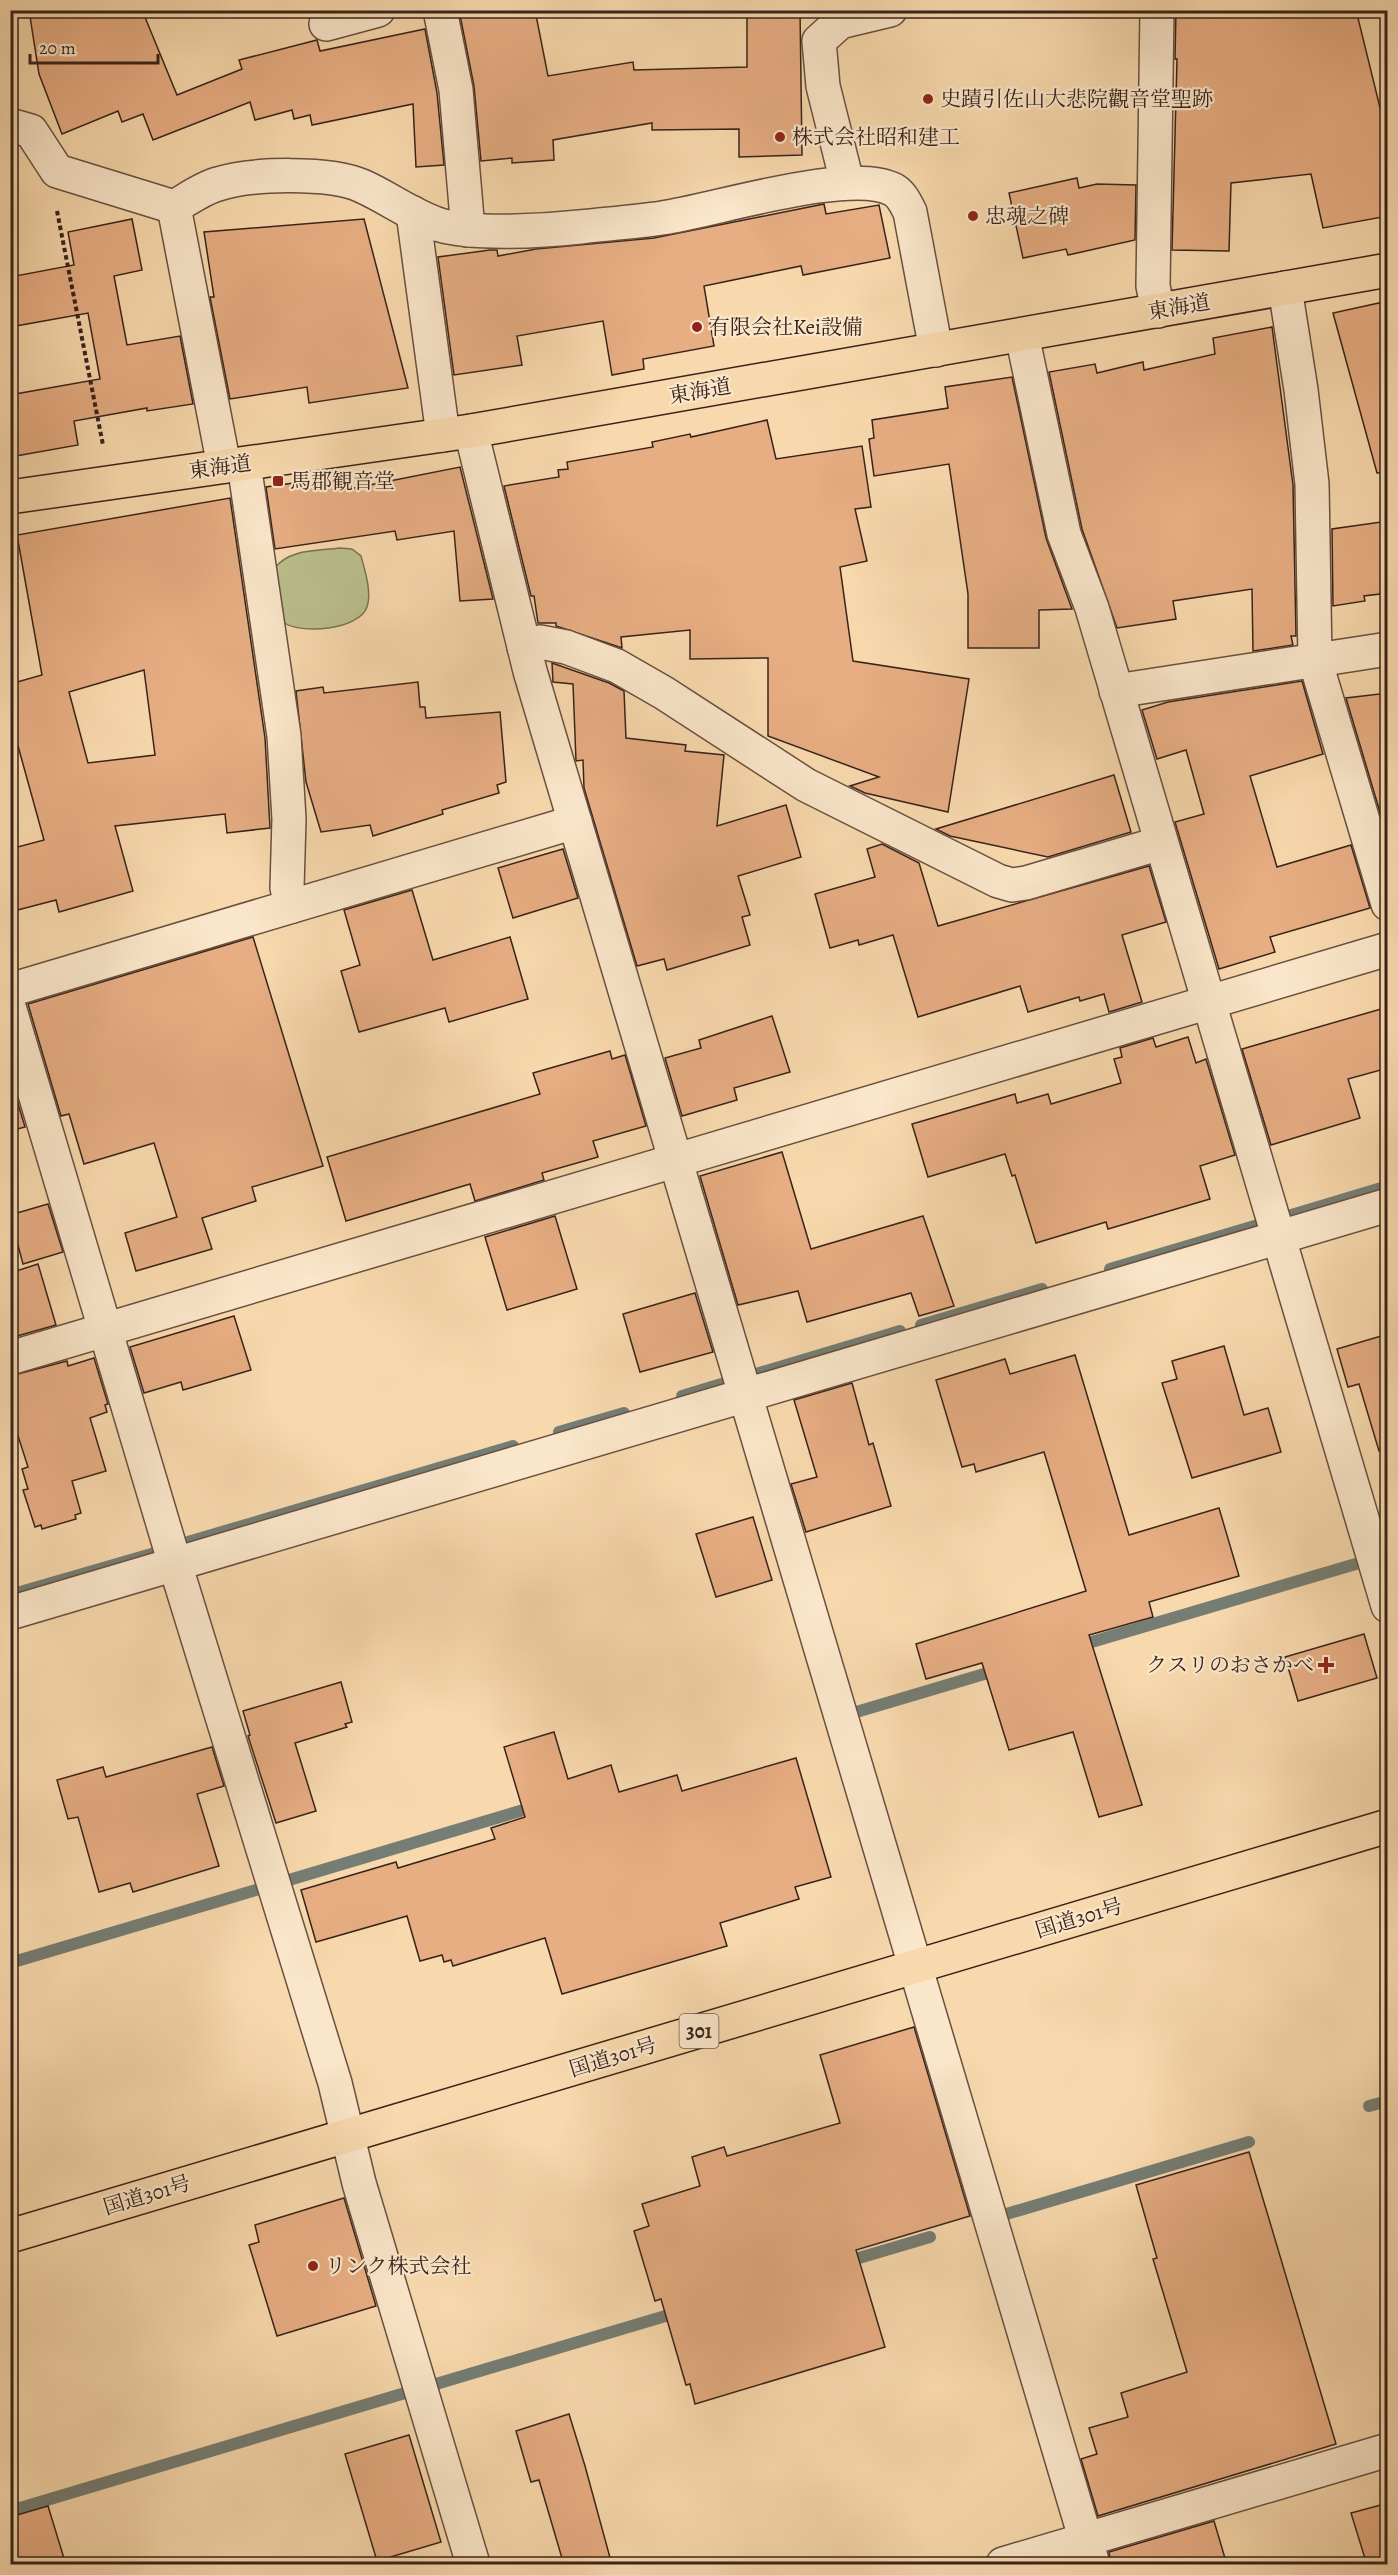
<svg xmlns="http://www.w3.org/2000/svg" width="1398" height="2575" font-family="Alegreya,'Noto Serif JP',serif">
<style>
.green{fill:#bac08d;stroke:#797254;stroke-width:1.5}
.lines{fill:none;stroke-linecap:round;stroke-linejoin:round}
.stream{stroke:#757d74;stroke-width:12}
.building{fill:#e7ad83;stroke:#38231b;stroke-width:1.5;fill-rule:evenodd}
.minor-casing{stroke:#685040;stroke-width:36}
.major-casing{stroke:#38231b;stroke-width:36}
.highway-casing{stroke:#38231b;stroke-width:36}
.path{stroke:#38231b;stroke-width:4;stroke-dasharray:4.5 3;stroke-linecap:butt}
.minor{stroke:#fae6ca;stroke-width:33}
.major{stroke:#f8d9ad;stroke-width:33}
.highway{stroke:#f8d9ad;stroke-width:33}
.poi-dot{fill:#8f2418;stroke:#fae6ca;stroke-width:2}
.labels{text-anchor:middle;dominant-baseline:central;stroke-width:4.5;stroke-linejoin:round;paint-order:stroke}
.shield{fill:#fae6ca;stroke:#725e50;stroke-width:1.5}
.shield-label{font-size:20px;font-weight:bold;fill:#38231b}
.poi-label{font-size:21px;fill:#38231b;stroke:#fae6ca;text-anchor:start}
.street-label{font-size:21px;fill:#38231b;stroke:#fae6ca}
</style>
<rect width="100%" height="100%" fill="#f8d9ad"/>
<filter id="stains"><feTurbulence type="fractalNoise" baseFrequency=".00333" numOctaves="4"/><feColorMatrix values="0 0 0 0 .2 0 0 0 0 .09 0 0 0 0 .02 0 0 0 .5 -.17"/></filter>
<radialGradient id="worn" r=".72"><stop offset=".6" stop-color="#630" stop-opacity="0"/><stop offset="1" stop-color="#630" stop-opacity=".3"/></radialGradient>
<path class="green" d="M340,548l12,1 9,7c4,15 11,36 6,51 -8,23 -67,28 -84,15l-9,-53c14,-20 43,-18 66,-21z"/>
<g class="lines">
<g class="stream">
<polyline points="1288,1216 1388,1186"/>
<polyline points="1110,1269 1258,1225"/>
<polyline points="921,1325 1042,1289"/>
<polyline points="756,1374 900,1331"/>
<polyline points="682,1396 725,1383"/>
<polyline points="559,1432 624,1413"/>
<polyline points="188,1542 513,1446"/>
<polyline points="10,1595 155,1553"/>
<polyline points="1078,1646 1359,1563"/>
<polyline points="853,1713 1001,1669"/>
<polyline points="289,1880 520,1811"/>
<polyline points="10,1963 259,1889"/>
<polyline points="1369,2106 1388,2101"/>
<polyline points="1003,2215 1249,2142"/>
<polyline points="842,2263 930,2237"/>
<polyline points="436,2384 679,2312"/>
<polyline points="10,2511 405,2393"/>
</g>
</g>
<g class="building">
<polygon points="29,10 142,10 177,95 242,69 239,60 317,40 320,51 425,29 437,93 444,165 416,167 413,104 312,125 310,115 294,119 292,110 255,120 250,102 153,140 143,114 122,122 118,111 62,134 39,74"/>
<polygon points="459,10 535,10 548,76 633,62 634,70 747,67 747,10 800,10 802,155 739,157 739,129 652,130 652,123 553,140 554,160 512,163 512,158 481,161 474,86"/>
<polygon points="1176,10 1356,10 1388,140 1388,216 1323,228 1311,174 1231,183 1229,251 1172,250 1177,59 1175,59"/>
<polygon points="1077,178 1079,188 1097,184 1136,185 1135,240 1068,255 1066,249 1023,258 1009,193"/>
<polygon points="824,204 826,214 879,205 890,258 803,275 801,266 704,286 714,346 643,359 644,369 612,375 603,321 517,336 522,365 454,375 438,257 490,250 497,250 498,256 536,249 654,238"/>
<polygon points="132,219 142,270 114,276 127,345 180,336 193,404 147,411 147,408 74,421 78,445 10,457 10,395 100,379 88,313 10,327 10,277 74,265 68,232"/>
<polygon points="364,219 408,388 309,403 307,387 230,399 210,297 214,297 204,232"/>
<polygon points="1388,301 1388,472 1377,473 1333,313"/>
<polygon points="1272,327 1293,485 1296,636 1291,636 1293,645 1253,651 1252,589 1173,601 1176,619 1117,628 1082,529 1049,372 1095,364 1097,373 1143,362 1144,370 1215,354 1213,338"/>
<polygon points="1012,377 1046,538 1072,609 1039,610 1039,648 968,648 968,594 949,464 874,476 869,439 874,438 872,420 948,408 945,387"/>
<polygon points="767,420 776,459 862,446 871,507 855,509 867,561 840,567 853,661 969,679 948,812 865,793 850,786 879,777 768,736 768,658 690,659 690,630 621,637 622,648 556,626 556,623 538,623 534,596 531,596 504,486 559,477 558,470 568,469 567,462 653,447 652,442 690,434 691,437"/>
<polygon points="460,467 493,599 460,601 454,531 397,540 395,531 275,549 266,487 328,478 329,485 338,484 339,491"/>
<path d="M230,498l35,240 5,90 -43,5 -2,-19 -110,12 18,65 -74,21 -3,-12 -46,12v-63l34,-9 -26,-94 -8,2v-64l32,-9 -25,-140zM144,670l11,85 -67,8 -19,-71z"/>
<polygon points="1388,521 1388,593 1364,596 1365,601 1333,606 1332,529"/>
<polygon points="552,663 609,683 624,691 626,738 686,745 685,751 724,755 717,826 786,805 801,857 738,876 750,915 742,917 750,945 667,970 664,959 637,966 584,788 583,760 576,761 573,684 553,682"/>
<polygon points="1302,681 1323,754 1250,776 1277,867 1351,845 1370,908 1270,937 1275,952 1219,969 1175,822 1204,814 1186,750 1157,759 1142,710 1168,702"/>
<polygon points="418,682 420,707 425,707 426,718 500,712 506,782 497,785 499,793 442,810 443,814 373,836 370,825 321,832 306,782 296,691 323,687 324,693"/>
<polygon points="1388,693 1388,828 1385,829 1346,698"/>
<polygon points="1114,775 1131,832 1048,857 950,836 936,829"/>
<polygon points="882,844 919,863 938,926 1149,866 1166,922 1122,935 1142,1002 1109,1012 1104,994 1080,1001 1079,997 1028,1012 1020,986 918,1017 893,935 859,945 858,940 830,948 815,894 875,877 867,849"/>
<polygon points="563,849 578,898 513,918 498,868"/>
<polygon points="412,890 433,960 510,937 528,999 449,1022 445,1008 359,1032 341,971 360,965 344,910"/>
<polygon points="253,937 323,1166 252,1187 256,1201 202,1218 212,1249 136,1271 125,1233 177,1217 154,1143 84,1164 69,1114 61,1116 28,1004"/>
<polygon points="1388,1007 1388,1068 1348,1079 1360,1118 1271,1145 1242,1049"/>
<polygon points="772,1016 790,1072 734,1088 737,1100 682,1116 665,1058 701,1048 699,1040"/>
<polygon points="1188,1037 1196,1063 1206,1059 1235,1155 1200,1166 1210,1199 1108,1229 1106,1222 1036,1243 1015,1175 1012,1176 1005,1154 928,1177 912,1124 1015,1094 1017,1103 1048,1094 1051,1104 1121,1083 1114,1059 1122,1057 1120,1048 1153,1038 1156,1047"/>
<polygon points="610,1051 612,1059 625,1055 646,1126 593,1141 598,1157 542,1173 544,1180 475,1201 470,1184 346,1221 327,1157 540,1094 533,1073"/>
<polygon points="10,1077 25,1127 10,1131"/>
<polygon points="782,1152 811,1249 923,1216 954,1306 919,1316 911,1293 807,1322 798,1291 738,1305 700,1176"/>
<polygon points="48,1204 63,1252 23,1264 10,1215"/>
<polygon points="555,1216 577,1289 507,1310 485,1237"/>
<polygon points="38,1264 56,1325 10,1338 10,1273"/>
<polygon points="695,1293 713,1352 640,1372 623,1314"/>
<polygon points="234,1316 251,1370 183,1390 181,1382 144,1393 130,1347"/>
<polygon points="1388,1334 1388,1450 1379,1451 1359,1384 1348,1387 1337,1349"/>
<polygon points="1224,1346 1244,1415 1268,1408 1281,1452 1192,1478 1162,1383 1177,1379 1172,1361"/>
<polygon points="1075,1355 1129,1535 1219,1508 1239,1576 1149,1602 1153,1617 1089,1635 1142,1805 1099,1817 1073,1732 1009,1750 982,1663 926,1679 916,1644 1086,1591 1044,1452 976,1472 974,1464 962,1467 936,1380 1005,1359 1010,1374"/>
<polygon points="94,1358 108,1404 105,1405 107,1412 90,1418 106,1471 72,1481 81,1513 75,1515 76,1519 42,1529 41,1525 35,1527 23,1490 28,1489 22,1469 28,1467 10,1411 10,1376 67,1361 68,1366"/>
<polygon points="852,1383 869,1445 873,1443 891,1506 806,1532 791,1484 817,1477 794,1400"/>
<polygon points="753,1517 772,1580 716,1597 696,1534"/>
<polygon points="1364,1634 1377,1678 1298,1701 1285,1657"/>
<polygon points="341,1682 352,1722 345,1724 347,1727 295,1743 316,1811 276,1823 248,1736 250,1735 243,1711"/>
<polygon points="554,1732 568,1779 611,1765 619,1792 677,1775 682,1791 796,1758 831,1877 795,1887 799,1899 720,1923 727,1946 562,1994 545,1938 453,1966 451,1960 444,1962 442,1955 420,1961 407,1916 316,1942 301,1890 396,1862 398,1868 495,1839 491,1828 525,1817 504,1747"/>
<polygon points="212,1747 224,1786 197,1794 219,1866 133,1892 130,1883 99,1892 78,1817 68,1819 57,1780 103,1767 106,1777"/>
<polygon points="914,2027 970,2216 856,2250 885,2347 695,2404 690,2384 686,2385 661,2299 655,2301 634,2231 649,2226 642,2204 700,2186 692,2157 724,2147 727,2156 840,2123 820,2055"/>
<polygon points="1249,2152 1336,2444 1098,2516 1081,2459 1097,2454 1089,2428 1128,2417 1121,2393 1187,2372 1153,2259 1157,2258 1136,2185"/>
<polygon points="344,2198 376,2306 277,2336 249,2245 259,2242 255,2225"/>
<polygon points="569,2414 585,2466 612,2565 564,2565 539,2480 531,2482 516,2431"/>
<polygon points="409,2435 441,2542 377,2561 345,2454"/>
<polygon points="1388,2503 1388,2565 1367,2565 1351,2513"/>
<polygon points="48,2506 66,2565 10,2565 10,2517"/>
<polygon points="1214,2521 1227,2565 1111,2565 1109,2552"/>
</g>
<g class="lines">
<defs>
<g id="minor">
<polyline points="440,10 456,90 468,230"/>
<polyline points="1157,10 1153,286 1158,311"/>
<polyline points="326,24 378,10"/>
<path d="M10,125l21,6 26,40 117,36c14,-8 29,-19 44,-23 34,-11 113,-12 144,2 27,12 50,30 78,39 34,10 104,6 140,2 27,-3 55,-5 82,-9 51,-7 189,-52 232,-28 8,5 12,14 16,22l26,138"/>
<polyline points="847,182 823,86 819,41 840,22 890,10"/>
<polyline points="174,207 224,466"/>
<polyline points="413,213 443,435"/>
<polyline points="1285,288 1301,390 1312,484 1315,660 1388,904"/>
<polyline points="1022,335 1064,534 1092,608 1388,1606"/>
<polyline points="471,431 530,671 1093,2564"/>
<polyline points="244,464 284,736 289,819 287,888 292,906"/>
<polyline points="524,647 540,642 566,647 617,666 664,693 806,785 998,881 1012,885 1026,883 1161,843"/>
<polyline points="1116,691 1388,649"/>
<polyline points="10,990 575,822"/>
<polyline points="10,1010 175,1564 335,2083 359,2183 473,2564"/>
<polyline points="10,1358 1388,949"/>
<polyline points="10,1613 1388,1205"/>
<polyline points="1003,2564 1388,2450"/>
</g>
<polyline id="major" points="10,497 471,431 1388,270"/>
<polyline id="highway" points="10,2236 1388,1826"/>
</defs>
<use href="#minor" class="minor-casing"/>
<use href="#major" class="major-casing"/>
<use href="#highway" class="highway-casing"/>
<polyline class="path" points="57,211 103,445"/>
<use href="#minor" class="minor"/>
<use href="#major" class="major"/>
<use href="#highway" class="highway"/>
</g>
<g class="poi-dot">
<circle cx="928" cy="99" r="6"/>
<circle cx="780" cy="137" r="6"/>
<circle cx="973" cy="216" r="6"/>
<circle cx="697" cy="327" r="6"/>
<rect x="272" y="475" width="12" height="12" rx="3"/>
<path d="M1323 1656h6v6h6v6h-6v6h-6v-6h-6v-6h6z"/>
<circle cx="313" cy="2266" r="6"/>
</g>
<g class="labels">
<rect class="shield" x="679.5" y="2014" width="39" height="34" rx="4.5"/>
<g class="shield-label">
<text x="699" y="2031">301</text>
</g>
<g class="poi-label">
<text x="940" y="99">史蹟引佐山大悲院觀音堂聖跡</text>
<text x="792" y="137">株式会社昭和建工</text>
<text x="985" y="216">忠魂之碑</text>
<text x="709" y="327">有限会社Kei設備</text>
<text x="290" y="481">馬郡観音堂</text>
<text x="1314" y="1665" text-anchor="end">クスリのおさかべ</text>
<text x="325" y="2266">リンク株式会社</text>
</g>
<g class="street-label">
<text transform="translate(1179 307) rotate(-10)">東海道</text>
<text transform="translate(700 391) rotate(-10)">東海道</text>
<text transform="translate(220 467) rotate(-8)">東海道</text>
<text transform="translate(1079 1918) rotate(-17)">国道301号</text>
<text transform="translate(613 2057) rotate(-17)">国道301号</text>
<text transform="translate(147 2195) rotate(-17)">国道301号</text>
</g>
</g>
<rect width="1398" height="2575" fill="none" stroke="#f8d9ad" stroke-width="36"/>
<rect x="12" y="12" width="1374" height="2551" fill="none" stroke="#38231b" stroke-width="3"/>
<rect x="18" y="18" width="1362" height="2539" fill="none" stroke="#38231b" stroke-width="1.5"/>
<path d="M30 54v9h128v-9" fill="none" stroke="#38231b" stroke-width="3"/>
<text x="39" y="54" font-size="18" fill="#38231b" stroke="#fae6ca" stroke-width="4.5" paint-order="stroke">20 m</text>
<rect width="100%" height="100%" filter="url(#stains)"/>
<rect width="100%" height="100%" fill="url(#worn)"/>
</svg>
